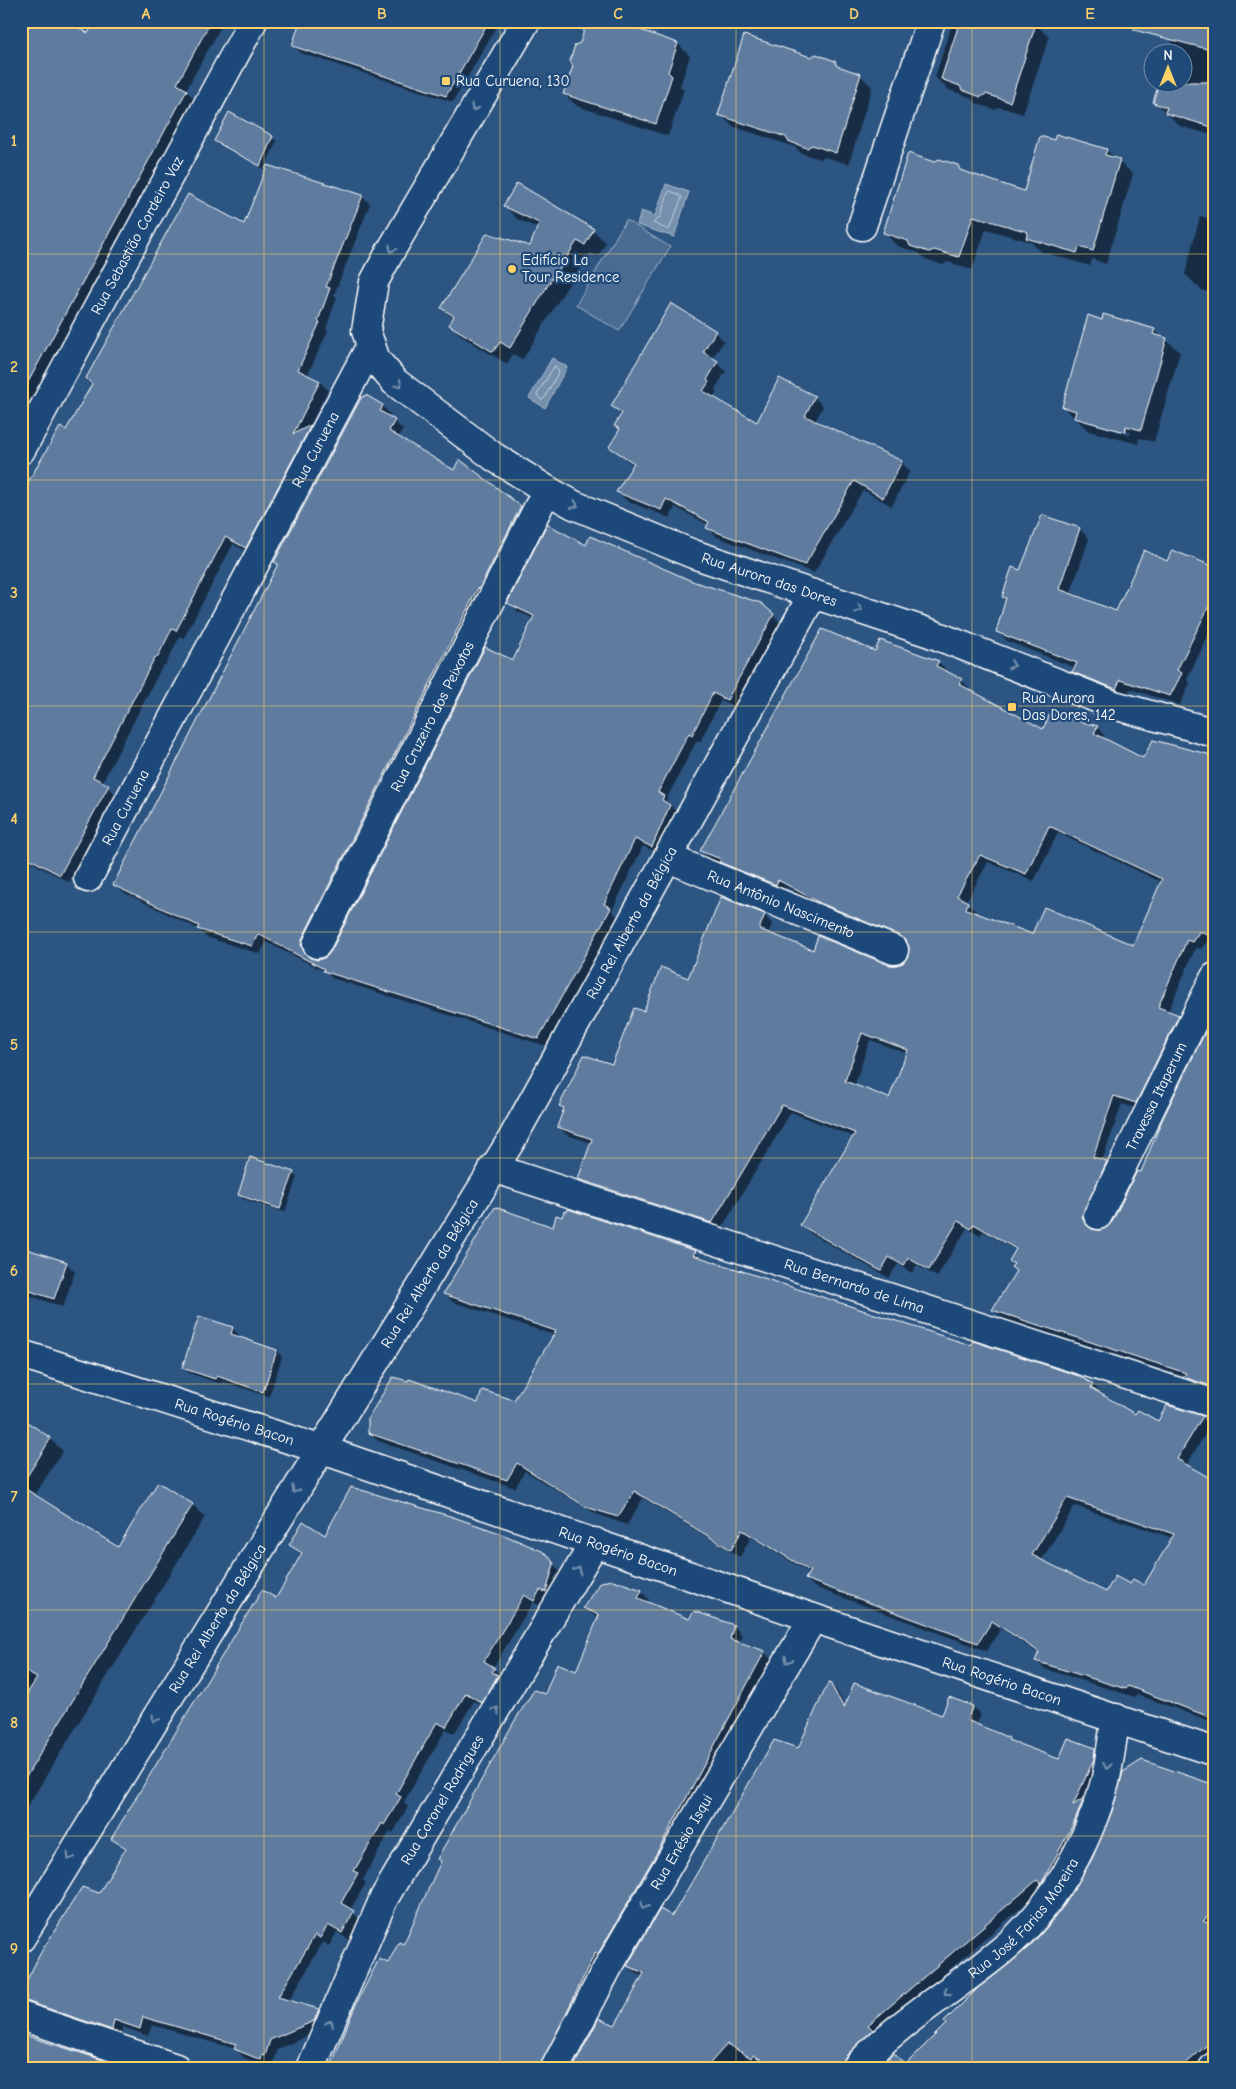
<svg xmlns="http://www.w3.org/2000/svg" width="1236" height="2089" font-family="'Comic Neue',sans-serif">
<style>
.green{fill:#486b92;stroke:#a4b5c8}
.water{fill:#748fad;stroke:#acbcce}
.shadow{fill:#0007;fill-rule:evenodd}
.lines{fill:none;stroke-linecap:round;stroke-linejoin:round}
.shore{stroke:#c7d2de;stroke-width:1}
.building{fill:#5e7c9f;stroke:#fff;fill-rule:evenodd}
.minor-casing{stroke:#fff;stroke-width:31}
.major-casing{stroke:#fff;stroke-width:31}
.minor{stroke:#1f4a7a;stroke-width:28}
.major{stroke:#1f4a7a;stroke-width:28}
.oneway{stroke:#7992af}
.grid{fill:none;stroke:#ffd166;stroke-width:1;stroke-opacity:0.55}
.poi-dot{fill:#ffd166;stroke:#1f4a7a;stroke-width:2}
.labels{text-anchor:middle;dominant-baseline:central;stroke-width:4.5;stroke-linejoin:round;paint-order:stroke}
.poi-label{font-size:15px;fill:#fff;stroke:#1f4a7a;text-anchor:start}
.street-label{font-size:15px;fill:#fff;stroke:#1f4a7a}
.neatline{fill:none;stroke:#ffd166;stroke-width:2}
.grid-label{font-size:16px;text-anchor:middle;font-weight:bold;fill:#ffd166}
</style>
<rect width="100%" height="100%" fill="#2c5582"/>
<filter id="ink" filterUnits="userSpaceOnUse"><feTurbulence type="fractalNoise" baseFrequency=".02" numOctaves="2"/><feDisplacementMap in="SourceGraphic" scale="10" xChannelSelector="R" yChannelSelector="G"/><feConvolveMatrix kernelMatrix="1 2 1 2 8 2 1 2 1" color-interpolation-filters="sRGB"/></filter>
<g filter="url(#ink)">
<polygon class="green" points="626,220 670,247 619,331 576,305"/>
<g class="water">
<polygon points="666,184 689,192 674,237 637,225 641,211 655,216"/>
<polygon points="552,358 567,367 545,408 529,398"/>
</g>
<g class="shadow">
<polygon points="21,21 89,35 96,21 224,21 186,90 194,99 21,417"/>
<polygon points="287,21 500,21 453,102 301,53 294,46 300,27"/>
<polygon points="953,21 1027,21 1036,24 1049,38 1023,114 999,107 995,110 976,103 970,97 949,90 935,77"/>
<polygon points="1178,21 1215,21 1215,136 1180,126 1155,102 1184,82 1184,52 1169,52"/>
<polygon points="678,44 690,56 680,86 684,90 668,136 577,106 564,94"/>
<polygon points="811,58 834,62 840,68 860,75 872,87 849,164 824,157 820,159 801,153 795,147 732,126 720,114"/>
<polygon points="230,114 277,141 264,169 215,141"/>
<polygon points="1106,150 1133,174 1106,264 1092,259 1090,266 1040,251 1031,242 986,229 972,270 948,262 943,265 925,259 919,253 897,246 884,232 934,163 957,166 963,172 1024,192"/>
<polygon points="362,196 370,204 334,295 337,297 326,329 328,331 307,376 320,382 328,390 310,425 318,434 254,555 233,544 184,638 180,636 165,666 163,665 102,783 116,794 69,882 21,857 21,497 66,432 245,226"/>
<polygon points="505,206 593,230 606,243 598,256 590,253 572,283 570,282 523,359 513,354 507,364 463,337 451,325 454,319 442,308 531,248 538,228 517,219"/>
<polygon points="1200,216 1215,220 1215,294 1201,290 1185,274"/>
<path d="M1103,321l51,9 26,22 -26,90 -15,-4 -1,6 -49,-13 -26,-24zM1082,419l49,13 -1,3 -44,-13z"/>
<polygon points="715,332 724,341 712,359 726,371 715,389 717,392 713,398 757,424 814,397 823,406 815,422 901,462 910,471 892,506 863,490 814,573 717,537 708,528 709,525 675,507 670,518 627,501 618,492 634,465 610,447 620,431 615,426 622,415 613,406"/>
<polygon points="382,406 390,414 388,417 403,429 398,438 454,472 460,461 529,515 309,953 311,959 317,961 326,958 332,952 513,662 534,619 517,611 509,602 587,546 692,582 773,615 781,623 735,707 721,700 700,742 697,740 666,800 678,814 660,854 643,846 612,911 618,917 546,1046 332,978 328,973 266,942 260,954 206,937 198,929 123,892 115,884 279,565 275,561"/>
<polygon points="1080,529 1089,539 1070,595 1116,613 1168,562 1215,568 1215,622 1187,679 1190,683 1180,705 1130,689 1125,698 1083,681 1074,672 1076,668 1007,641 998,631 1006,600 1003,597 1021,572"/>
<path d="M881,642l57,20 9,8 -1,2 15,8 8,8 -1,3 75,39 54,-3 8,9 -2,3 41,21 71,-3v185l-6,-3 -8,10 -5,-2 -28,65 10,4 8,8 -42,87 -22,-7 -20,57 13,9 -25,54 2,6 8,2 7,-3 6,-6 29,-50 21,-53 52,-103v375l-22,-7 -8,-8 -183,-59 -8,-8 23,-38 -2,-8 2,-13 -34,-20 -3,5 -13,-8 -30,49 -20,-12 -5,8 -14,-9 -9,14 -79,-45 -9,-8 53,-88 -63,-25 -71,119 -132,-44 -9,-8 13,-36 -25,-8 -9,-8 6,-17 -4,-4 53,-41 32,-52 119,-98 8,9 -4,10 45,18 83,15 8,-3 5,-7v-14l-80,-32 -43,-24 -2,5 -55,-22 -6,-6 -13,-5 -8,-8 173,-198zM1058,833l103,49 -27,64 -101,-10 -58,-22 1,-3 -10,-9 22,-40 46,19zM870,1040l38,14 -18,46 -36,-14z"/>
<polygon points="293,1173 297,1177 285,1212 243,1199 239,1194"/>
<path d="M553,1228l142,24 7,7 262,86 115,32 14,8 8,8 -1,2 36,21 22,6 10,-16 34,12 8,8 -24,40 29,17v240l-79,-29 -1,3 -90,-28 -9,-8 3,-7 -38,-26 -14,23 -173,-64 -8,-8 4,-6 -59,-36 -11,20 -97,-59 -16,27 -31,-11 -71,-43 -10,17 -137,-47 -9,-8 146,-31 39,-67 -101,-33 -8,-8zM1075,1506l98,32 -28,49 -14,-1 -25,8 -65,-33z"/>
<polygon points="21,1248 66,1263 75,1272 63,1307 21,1293"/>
<polygon points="232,1328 238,1334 237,1338 277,1351 282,1357 269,1397 222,1381 221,1384 189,1373 183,1368"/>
<polygon points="21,1420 50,1439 63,1451 34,1496 118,1548 158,1484 193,1505 205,1517 21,1817"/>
<polygon points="326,1536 548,1557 561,1573 543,1608 533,1602 493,1668 503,1677 490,1710 474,1701 454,1734 446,1729 404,1802 408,1807 393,1833 390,1831 363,1880 366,1883 350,1910 362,1921 351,1941 337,1932 329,1946 323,1942 289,2001 319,2010 327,2019 322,2029 278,2049 273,2064 271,2063 269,2067 244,2058 236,2049 152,2025 148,2036 123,2027 120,2038 36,2009 27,2001 99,1895 126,1850 113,1839 276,1600 302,1555 291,1545"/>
<polygon points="641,1591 649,1600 647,1603 689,1620 695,1612 734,1626 742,1635 739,1643 764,1652 772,1660 550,2068 331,2068 388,1965 406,1942 442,1862 439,1859 546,1696 576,1672 599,1619 585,1608"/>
<polygon points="829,1683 836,1690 846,1707 942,1717 950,1699 973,1707 981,1715 976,1725 1008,1739 1012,1743 1060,1761 1095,1749 1103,1757 1091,1807 1045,1887 875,2034 851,2068 574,2068 616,2027 644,1976 637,1974 629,1966 673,1917 799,1749"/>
<polygon points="1215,1786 1215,2061 1209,2068 880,2068 906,2067 1031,1947"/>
<polygon points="21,2033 102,2061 109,2068 21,2068"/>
</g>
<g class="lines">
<g class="shore">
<polygon points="671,191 682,197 669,230 653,223 660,217 668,193"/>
<polygon points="555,366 559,371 544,399 541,400 537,395"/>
</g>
</g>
<g class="building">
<polygon points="21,21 66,21 88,33 95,21 211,21 177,84 187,90 21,395"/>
<polygon points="300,21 489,21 446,96 292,46"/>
<polygon points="587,21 614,21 678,43 668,72 672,76 656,124 563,94 573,66 570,61 575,45 580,43"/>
<polygon points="960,21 1037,21 1010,102 986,94 981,97 962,90 960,86 941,79"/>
<polygon points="1135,21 1215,21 1215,51 1134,30"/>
<polygon points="744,35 811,57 816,54 835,61 837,66 861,74 836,153 812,145 807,148 788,141 786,137 718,115"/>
<polygon points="1159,82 1215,82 1215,128 1165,113 1167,107 1153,103"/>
<polygon points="229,112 273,136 260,166 214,141"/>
<polygon points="1056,134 1107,149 1105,155 1120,159 1093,251 1079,247 1077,253 1026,238 1028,232 973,216 959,257 934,250 929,252 910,246 908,241 883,233 908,153 934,162 939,159 958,165 960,170 1024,191 1040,136 1054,140"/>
<polygon points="267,165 363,195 326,287 330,288 318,321 320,322 298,370 320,381 293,434 311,425 246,548 225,537 176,631 172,629 157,658 155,657 93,777 109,785 60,875 21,854 21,494 60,427 66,430 92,384 86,378 188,194 244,224"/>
<polygon points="517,183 594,229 585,245 577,241 558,271 557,270 510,348 500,342 493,352 449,325 454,316 441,308 487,233 530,246 539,223 503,206"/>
<polygon points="671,303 716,331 703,352 718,361 707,380 709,382 703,391 757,422 779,378 815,396 805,416 902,461 883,498 854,481 805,565 706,528 709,522 666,499 661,510 616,492 634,463 609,447 620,429 614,426 622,413 611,406"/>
<polygon points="1103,314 1155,329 1153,334 1167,338 1141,430 1126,426 1125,432 1074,418 1076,411 1062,407 1088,315 1102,320"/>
<polygon points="366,395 383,405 380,411 395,420 389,431 454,470 459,459 521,506 479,589 478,588 303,937 301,945 304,952 310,958 318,960 326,957 331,951 485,647 513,660 534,616 507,603 547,524 586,545 590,536 692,581 761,603 774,614 727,700 713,693 692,735 689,733 658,792 664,796 662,800 670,805 652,847 635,839 604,904 611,908 538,1039 323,971 324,969 258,934 252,946 197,929 199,926 113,885 278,564 274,562 361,398"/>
<polygon points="1042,515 1080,528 1059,589 1116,611 1144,550 1167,561 1172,550 1215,567 1215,594 1177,670 1182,673 1170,696 1120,680 1116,689 1072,672 1077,663 996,632 1006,598 1002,597 1012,567 1020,570"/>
<path d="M822,629l53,22 5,-11 59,21 -3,5 26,13 -3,5 84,45 7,-15 48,12 -4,7 49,25 10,-18 62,16v183l-15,-8 -8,11 -5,-2 -29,67 21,8 -43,88 -22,-7 -21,61 14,4 -25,55 3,7 7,6 8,1 6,-2 6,-6 25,-51 4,1 21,-52 46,-94 7,2v359l-32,-10 3,-4 -194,-63 24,-39 -5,-4 3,-3 -5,-3 7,-12 -42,-25 -3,5 -13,-8 -29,49 -21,-12 -4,8 -15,-9 -8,14 -81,-46 55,-92 -73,-28 -70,118 -134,-44 14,-40 -35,-12 7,-19 -5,-2 25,-51 28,9 22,-56 10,3 17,-44 27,11 33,-81 44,17 -6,15 54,21 5,-14 71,29h7l7,-2 5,-7 1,-9 -3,-7 -6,-4 -80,-33 -42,-23 -2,5 -57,-23 2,-3 -21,-8zM1049,826l113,53 -29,66 -89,-38 -12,27 -66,-25 2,-7 -11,-6 23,-41 46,19zM862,1033l46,17 -19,48 -44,-17z"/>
<polygon points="250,1157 294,1172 280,1209 238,1195"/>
<path d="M495,1207l58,20 3,-12 6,2 2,-6 3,1 1,-3 128,42 -3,4 271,88 7,2 2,-4 106,35 14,8 -2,4 44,26 3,-4 20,11 9,-16 36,11 -26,43 38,22v238l-87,-33 -2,3 -91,-28 4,-9 -47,-31 -14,22 -173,-64 5,-8 -68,-41 -11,20 -97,-59 -16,26 -32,-10 -69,-44 -10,17 -139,-47v-15l25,-41 15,4 1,-2 69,24 4,-13 32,10 42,-69 -113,-37zM1067,1498l107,36 -30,51 -11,-6 -3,5 -15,-8 -9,16 -74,-37z"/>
<polygon points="21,1247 67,1262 54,1299 21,1288"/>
<polygon points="199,1316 233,1327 231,1334 277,1350 263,1392 217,1376 215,1379 182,1368"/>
<polygon points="21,1418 51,1438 21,1486"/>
<polygon points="158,1482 193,1504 21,1785 21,1703 37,1678 21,1669 21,1486 118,1547"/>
<polygon points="351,1487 450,1516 497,1532 542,1551 549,1556 554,1564 546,1592 540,1590 534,1601 524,1595 484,1661 495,1668 492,1672 498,1675 482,1703 466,1693 446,1727 437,1722 396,1794 401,1797 384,1825 382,1823 354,1871 358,1873 341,1903 354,1911 342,1933 328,1925 320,1938 315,1935 278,1997 319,2009 314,2021 270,2040 265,2056 262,2055 261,2060 234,2049 236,2044 143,2017 140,2029 114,2020 112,2030 26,2001 26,1982 40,1954 82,1887 99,1893 126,1848 111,1839 262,1590 276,1598 302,1553 289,1545 303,1521 325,1535"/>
<polygon points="613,1580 642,1590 638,1598 689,1619 694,1611 734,1625 730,1639 765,1651 659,1849 598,1954 595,1953 540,2068 330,2068 356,2004 379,1959 388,1963 399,1942 403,1944 405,1941 441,1861 437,1859 514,1722 534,1690 545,1694 557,1663 576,1671 599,1615 583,1608 600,1582"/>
<polygon points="829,1681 844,1708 854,1683 942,1715 949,1697 973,1706 967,1720 1009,1738 1008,1740 1059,1759 1068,1738 1095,1748 1094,1759 1073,1805 1084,1798 1074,1823 1041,1884 1037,1880 868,2025 873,2030 845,2057 841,2068 776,2068 753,2055 751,2058 727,2044 706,2068 573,2068 599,2018 615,2025 631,1997 644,1973 627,1966 660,1909 672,1916 774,1740 798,1748"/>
<polygon points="1142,1760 1215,1785 1215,1910 1203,1921 1215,1926 1215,2038 1181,2068 878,2068 894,2053 905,2065 946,2024 944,2022 979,1987 1030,1946 1048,1926 1065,1904 1092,1859 1112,1811 1123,1772"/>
<polygon points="21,2034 103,2060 101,2068 21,2068"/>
</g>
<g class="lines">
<defs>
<g id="minor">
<polyline points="862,226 931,21"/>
<path id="s1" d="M21,450l232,-429"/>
<path id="s2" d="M668,858l226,92"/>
<path id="s3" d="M88,878l283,-533"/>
<path id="s4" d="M317,944l230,-454"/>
<path id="s5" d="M493,1168l722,236"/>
<path id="s6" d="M1098,1215l117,-238"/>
<path id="s7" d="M21,1354l299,95 493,169 402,134"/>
<path id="s8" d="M21,1938l491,-799 301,-545"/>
<polyline points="21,2016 176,2068"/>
<path id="s9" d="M311,2068l73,-170 211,-356"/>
<path id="s10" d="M555,2068l52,-99 206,-351"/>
<path id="s11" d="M856,2068c41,-46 98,-78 145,-117 51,-42 87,-106 104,-169 5,-21 7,-43 11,-64"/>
<polyline points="1213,2068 1215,2066"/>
</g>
<g id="major">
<path id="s12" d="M526,21l-136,231 -16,30 -8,49 10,29 19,22 99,75 53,33 27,15 119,49 237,79 184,72 101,28"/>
</g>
</defs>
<use href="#minor" class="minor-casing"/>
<use href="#major" class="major-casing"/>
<use href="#minor" class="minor"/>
<use href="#major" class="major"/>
</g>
<defs><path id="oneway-chevron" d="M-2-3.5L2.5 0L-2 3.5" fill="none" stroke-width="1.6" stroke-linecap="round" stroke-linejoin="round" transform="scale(1.25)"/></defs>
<g class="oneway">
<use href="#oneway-chevron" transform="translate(474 108) rotate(120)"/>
<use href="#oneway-chevron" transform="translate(392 249) rotate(119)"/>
<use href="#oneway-chevron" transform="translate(399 384) rotate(40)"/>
<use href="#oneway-chevron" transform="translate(575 505) rotate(25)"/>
<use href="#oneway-chevron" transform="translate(859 609) rotate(19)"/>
<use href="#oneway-chevron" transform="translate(1012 665) rotate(21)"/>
<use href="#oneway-chevron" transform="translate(295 1490) rotate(121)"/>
<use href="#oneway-chevron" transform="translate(578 1570) rotate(-59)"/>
<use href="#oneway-chevron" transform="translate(788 1660) rotate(120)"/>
<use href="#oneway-chevron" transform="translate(496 1710) rotate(-59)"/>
<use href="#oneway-chevron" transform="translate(155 1719) rotate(121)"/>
<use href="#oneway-chevron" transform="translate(1107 1766) rotate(100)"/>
<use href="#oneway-chevron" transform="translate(70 1857) rotate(121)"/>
<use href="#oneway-chevron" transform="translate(644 1906) rotate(120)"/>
<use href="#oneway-chevron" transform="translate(947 1992) rotate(143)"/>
<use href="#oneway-chevron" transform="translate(330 2023) rotate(-67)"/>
</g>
</g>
<path class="grid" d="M264,21v2047M500,21v2047M736,21v2047M972,21v2047M21,254h1194M21,480h1194M21,706h1194M21,932h1194M21,1158h1194M21,1384h1194M21,1610h1194M21,1836h1194"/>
<g class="poi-dot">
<rect x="441" y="76" width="10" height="10" rx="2.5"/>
<circle cx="512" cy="269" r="5"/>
<rect x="1007" y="702" width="10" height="10" rx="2.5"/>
</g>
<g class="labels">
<g class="poi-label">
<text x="456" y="81">Rua Curuena, 130</text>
<text x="522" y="260">Edifício La<tspan x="522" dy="17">Tour Residence</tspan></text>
<text x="1022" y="698">Rua Aurora<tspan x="1022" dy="17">Das Dores, 142</tspan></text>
</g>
<g class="street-label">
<text stroke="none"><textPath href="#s1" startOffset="244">Rua Sebastião Cordeiro Vaz</textPath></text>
<text stroke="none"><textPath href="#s3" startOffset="485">Rua Curuena</textPath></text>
<text stroke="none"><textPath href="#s12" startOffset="838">Rua Aurora das Dores</textPath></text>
<text stroke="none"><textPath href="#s4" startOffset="255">Rua Cruzeiro dos Peixotos</textPath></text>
<text stroke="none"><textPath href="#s3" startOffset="80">Rua Curuena</textPath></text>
<text stroke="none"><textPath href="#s2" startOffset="122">Rua Antônio Nascimento</textPath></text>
<text stroke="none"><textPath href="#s8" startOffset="1185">Rua Rei Alberto da Bélgica</textPath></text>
<text stroke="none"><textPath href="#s6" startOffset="132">Travessa Itaperum</textPath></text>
<text stroke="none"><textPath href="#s8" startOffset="780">Rua Rei Alberto da Bélgica</textPath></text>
<text stroke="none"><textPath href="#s5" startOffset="380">Rua Bernardo de Lima</textPath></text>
<text stroke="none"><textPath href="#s7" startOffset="224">Rua Rogério Bacon</textPath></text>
<text stroke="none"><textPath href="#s7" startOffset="629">Rua Rogério Bacon</textPath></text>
<text stroke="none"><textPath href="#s8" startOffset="375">Rua Rei Alberto da Bélgica</textPath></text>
<text stroke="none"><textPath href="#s7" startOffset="1034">Rua Rogério Bacon</textPath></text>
<text stroke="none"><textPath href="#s9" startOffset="299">Rua Coronel Rodrigues</textPath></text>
<text stroke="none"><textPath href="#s10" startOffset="259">Rua Enésio Isqui</textPath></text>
<text stroke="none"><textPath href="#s11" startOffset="226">Rua José Farias Moreira</textPath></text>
</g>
</g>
<rect width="1236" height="2089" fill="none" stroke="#1f4a7a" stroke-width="55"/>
<g transform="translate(1168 68)"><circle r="24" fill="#1f4a7a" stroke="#7992af"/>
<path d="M0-4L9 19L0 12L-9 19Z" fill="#ffd166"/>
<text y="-8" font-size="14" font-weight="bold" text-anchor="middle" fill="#ffffff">N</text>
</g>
<rect x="28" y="28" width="1180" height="2034" class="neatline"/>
<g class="grid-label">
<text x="146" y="19">A</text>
<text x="382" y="19">B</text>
<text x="618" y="19">C</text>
<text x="854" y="19">D</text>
<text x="1090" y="19">E</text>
<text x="14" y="146">1</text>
<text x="14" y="372">2</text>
<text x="14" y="598">3</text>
<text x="14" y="824">4</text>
<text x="14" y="1050">5</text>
<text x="14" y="1276">6</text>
<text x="14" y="1502">7</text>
<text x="14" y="1728">8</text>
<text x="14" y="1954">9</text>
</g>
</svg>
